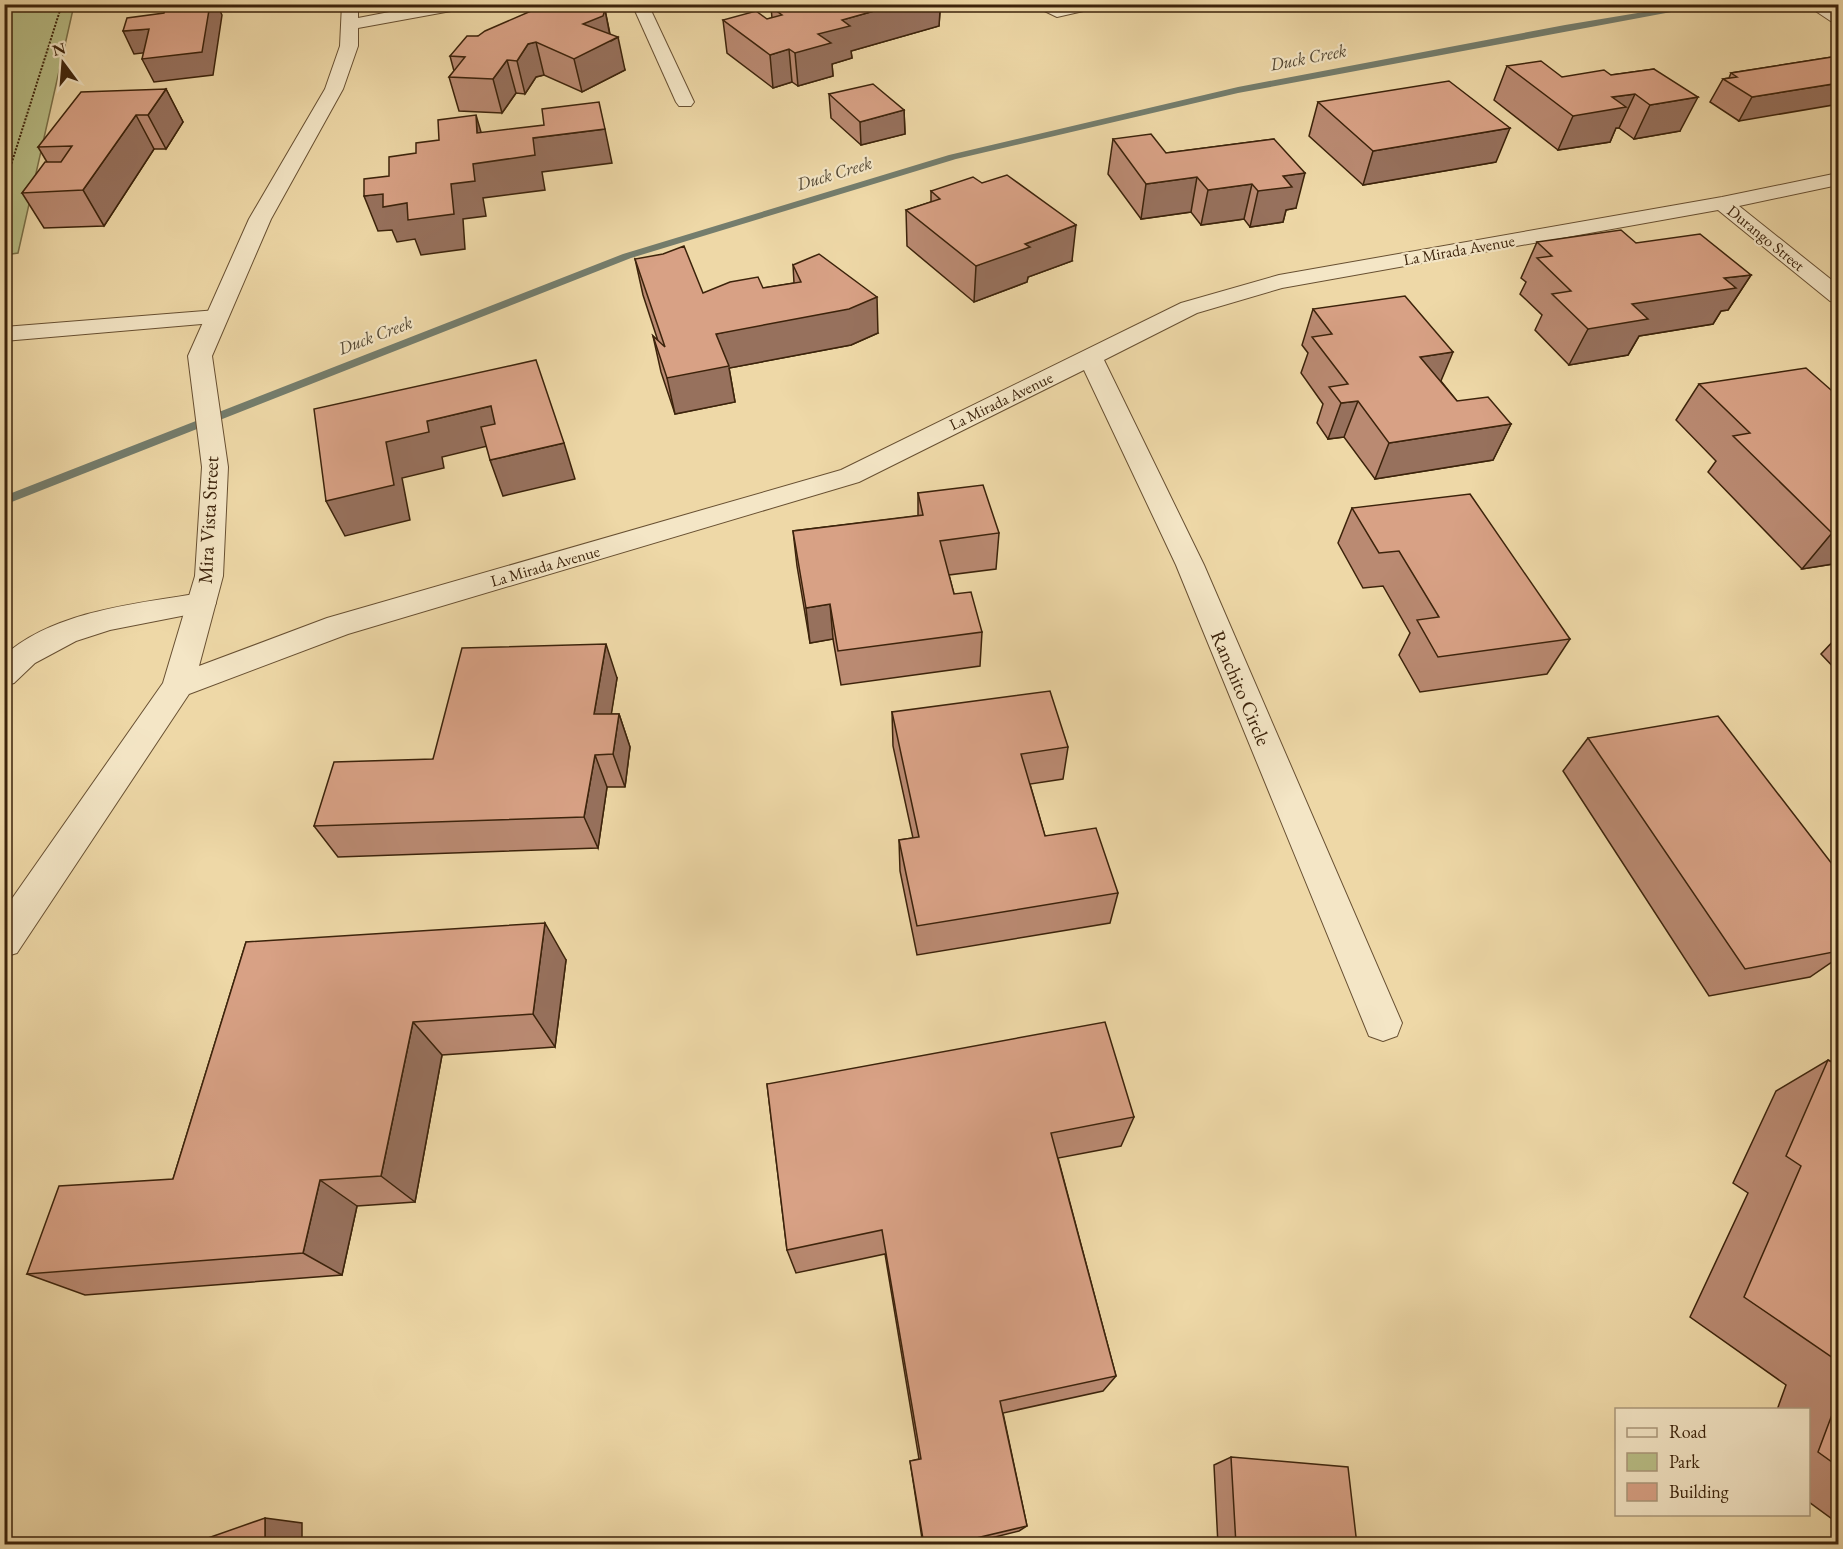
<svg xmlns="http://www.w3.org/2000/svg" width="1843" height="1549" font-family="'EB Garamond',serif">
<style>
.green{fill:#b9bf87;stroke:#7a7149;stroke-width:1.5}
.lines{fill:none;stroke-linecap:round;stroke-linejoin:round}
.stream{fill:#747d6d;fill-rule:evenodd}
.lane-casing{stroke:#685032;stroke-width:2}
.street-casing{stroke:#685032;stroke-width:2}
.path{stroke:#3c230b;stroke-width:2;stroke-dasharray:2 1.5;stroke-linecap:butt}
.lane{fill:#f4e6c6;fill-rule:evenodd}
.street{fill:#f4e6c6;fill-rule:evenodd}
.wall{fill:#ba8a72;stroke:#3c230b;stroke-width:1.5}
.shaded-wall{fill:#97715d;stroke:#3c230b;stroke-width:1.5}
.building{fill:#d8a185;stroke:#3c230b;stroke-width:1.5}
.labels{text-anchor:middle;dominant-baseline:central;stroke-width:4.5;stroke-linejoin:round;paint-order:stroke}
.far-street-label{font-size:16px;fill:#3c230b;stroke:#f4e6c6}
.far-water-label{font-size:18px;font-style:italic;fill:#544834;stroke:#f4e6c6}
.street-label{font-size:20px;fill:#3c230b;stroke:#f4e6c6}
</style>
<rect width="100%" height="100%" fill="#eed8a7"/>
<filter id="stains"><feTurbulence type="fractalNoise" baseFrequency=".00333" numOctaves="4"/><feColorMatrix values="0 0 0 0 .2 0 0 0 0 .09 0 0 0 0 .02 0 0 0 .5 -.17"/></filter>
<radialGradient id="worn" r=".72"><stop offset=".6" stop-color="#630" stop-opacity="0"/><stop offset="1" stop-color="#630" stop-opacity=".3"/></radialGradient>
<polygon class="green" points="4,5 74,5 18,253 5,255"/>
<g class="lines">
<polygon class="stream" points="1692,4 1714,4 1238,93 956,159 631,258 4,505 4,496 623,254 949,155 1238,87 1565,25"/>
<defs>
<g id="lane">
<polygon points="632,4 648,4 694,102 691,106 679,106 676,102"/>
<polygon points="1030,4 1053,4 1059,7 1103,4 1101,7 1057,17"/>
<polygon points="217,310 225,312 228,317 225,322 4,341 4,327"/>
<path d="M202,593l10,3 4,7 -4,7 -102,20 -34,11 -41,22 -21,20 -10,3v-30c49,-45 135,-53 198,-63z"/>
</g>
<g id="street">
<polygon points="342,4 358,4 358,18 431,4 470,4 462,9 358,28 358,46 343,89 271,219 212,356 228,467 223,576 199,666 327,618 841,470 1181,303 1279,275 1722,197 1838,173 1838,185 1739,206 1838,285 1838,303 1830,301 1718,210 1282,288 1197,313 1104,360 1204,565 1402,1023 1397,1036 1383,1041 1369,1036 1176,565 1084,370 859,482 348,634 189,694 17,953 4,957 4,910 163,683 195,576 202,467 188,356 249,219 325,89 340,46"/>
<polygon points="1805,4 1826,4 1838,11 1838,23 1832,22"/>
</g>
</defs>
<use href="#lane" class="lane-casing"/>
<use href="#street" class="street-casing"/>
<polyline class="path" points="4,187 62,4"/>
<use href="#lane" class="lane"/>
<use href="#street" class="street"/>
</g>
<g class="wall">
<polygon points="782,4 945,4 945,10 940,11 939,26 851,51 852,58 832,64 833,76 798,86 792,82 773,88 727,53 723,20 767,19 772,18 771,7"/>
<polygon points="605,10 610,34 625,70 582,92 544,75 536,77 525,94 516,93 502,113 459,111 449,77 454,71 450,56 478,36"/>
<polygon points="1832,57 1739,121 1710,102 1723,79 1729,78 1731,73"/>
<polygon points="1507,66 1562,77 1611,75 1654,69 1680,131 1634,139 1619,128 1616,128 1610,142 1558,150 1494,100"/>
<polygon points="166,89 183,122 166,149 154,149 104,226 44,228 22,193 47,162 38,147"/>
<polygon points="829,94 904,110 905,134 861,145 831,118"/>
<polygon points="1318,102 1496,162 1363,185 1309,136"/>
<polygon points="1113,139 1166,153 1274,139 1296,208 1286,210 1283,222 1250,227 1244,219 1201,225 1191,212 1141,219 1108,174"/>
<polygon points="931,191 1072,261 1028,277 1027,282 974,302 907,246 906,210 931,202"/>
<polygon points="1537,242 1636,243 1751,275 1728,310 1721,311 1713,324 1639,336 1628,355 1569,365 1535,330 1542,315 1520,294 1526,282 1521,278"/>
<polygon points="635,259 703,293 763,288 794,283 793,265 878,333 851,345 729,368 735,402 675,414 661,372 653,336 658,341 643,295"/>
<polygon points="1313,309 1441,381 1457,401 1511,424 1493,460 1375,479 1344,437 1328,439 1317,423 1323,404 1301,373 1308,353 1302,345"/>
<polygon points="1699,384 1839,397 1839,563 1802,569 1708,472 1716,461 1676,420"/>
<polygon points="918,493 999,533 996,569 949,575 954,594 982,632 980,666 841,685 833,639 810,643 797,566 793,531 918,516"/>
<polygon points="1352,508 1570,639 1547,674 1420,692 1399,655 1410,633 1383,586 1363,588 1338,543"/>
<polygon points="1839,635 1839,673 1821,654"/>
<polygon points="617,678 611,714 619,714 630,747 625,787 607,787 598,848 338,857 314,826 433,759"/>
<polygon points="892,712 1068,747 1063,779 1030,784 1045,836 1118,893 1110,923 917,955 900,871 899,840 913,838 893,746"/>
<polygon points="1588,738 1839,873 1839,957 1810,977 1709,996 1563,771"/>
<polygon points="246,942 566,960 555,1047 442,1055 415,1202 357,1206 342,1275 85,1295 27,1274 173,1179"/>
<polygon points="1828,1060 1839,1066 1839,1524 1809,1502 1809,1410 1777,1410 1786,1385 1690,1317 1748,1193 1733,1183 1776,1091"/>
<polygon points="767,1084 1134,1117 1121,1146 1058,1158 1116,1376 1103,1391 1003,1413 1027,1526 1019,1531 963,1545 923,1545 910,1461 919,1459 885,1254 796,1273 787,1250"/>
<polygon points="1231,1457 1357,1545 1218,1545 1214,1465"/>
</g>
<g class="shaded-wall">
<polygon points="210,4 217,4 222,15 213,75 154,82 142,59"/>
<polygon points="899,4 945,4 945,10 940,11 939,26 851,51 852,58 832,64 833,76 798,86 795,53 818,34 842,20"/>
<polygon points="605,10 611,41 618,37 625,70 582,92 574,59 583,24"/>
<polygon points="149,29 160,51 134,54 123,31"/>
<polygon points="536,42 544,75 536,77 525,94 517,61 528,44"/>
<polygon points="789,49 792,82 773,88 770,55"/>
<polygon points="507,60 516,93 502,113 493,79"/>
<polygon points="1839,83 1839,104 1739,121 1752,97"/>
<polygon points="166,89 183,122 166,149 148,115"/>
<polygon points="1635,94 1619,128 1616,128 1610,142 1558,150 1573,116 1612,97"/>
<polygon points="1698,97 1680,131 1634,139 1650,105"/>
<polygon points="904,110 905,134 861,145 860,122"/>
<polygon points="136,115 154,149 104,226 83,190"/>
<polygon points="476,115 486,149 533,138 605,129 612,163 542,172 545,190 483,198 486,216 463,219 465,249 421,255 415,239 397,242 392,230 378,231 364,196 451,184 473,164 477,133"/>
<polygon points="1510,128 1496,162 1363,185 1373,151"/>
<polygon points="1305,173 1296,208 1286,210 1283,222 1250,227 1258,191 1283,176"/>
<polygon points="1197,177 1191,212 1141,219 1146,184"/>
<polygon points="1252,184 1244,219 1201,225 1208,190"/>
<polygon points="1076,225 1072,261 1028,277 1027,282 974,302 976,266 1025,244"/>
<polygon points="1751,275 1728,310 1721,311 1713,324 1639,336 1628,355 1569,365 1588,329 1632,304 1724,278"/>
<polygon points="877,297 878,333 851,345 729,368 735,402 675,414 667,378 716,334"/>
<polygon points="1453,352 1438,388 1420,357"/>
<polygon points="1358,401 1344,437 1328,439 1341,403"/>
<polygon points="491,406 504,442 442,457 444,468 402,478 410,520 345,536 326,501 386,442 427,421"/>
<polygon points="1511,424 1493,460 1375,479 1389,443"/>
<polygon points="564,443 575,479 503,496 490,460"/>
<polygon points="1839,532 1839,563 1802,569 1832,533"/>
<polygon points="830,604 833,639 810,643 806,608"/>
<polygon points="606,644 617,678 606,748 594,714"/>
<polygon points="619,714 630,747 625,787 613,754"/>
<polygon points="595,755 607,787 598,848 584,817"/>
<polygon points="545,923 566,960 555,1047 533,1014"/>
<polygon points="413,1022 442,1055 415,1202 381,1176"/>
<polygon points="320,1180 357,1206 342,1275 303,1253"/>
<polygon points="265,1518 302,1523 302,1545 265,1545"/>
</g>
<g class="building">
<polygon points="166,4 210,4 202,52 142,59 149,29 123,31 127,18 164,13"/>
<polygon points="582,4 594,4 605,10 603,16 583,24 618,37 574,59 536,42 528,44 517,61 507,60 493,79 449,77 465,57 450,56 467,36 478,36 485,31 531,11 565,10"/>
<polygon points="782,4 899,4 842,20 850,26 818,34 831,43 795,53 789,49 770,55 723,20 756,11 767,19 782,15 771,7"/>
<polygon points="1832,57 1839,61 1839,83 1752,97 1723,79 1737,77 1731,73"/>
<polygon points="1541,61 1562,77 1604,70 1611,75 1654,69 1698,97 1650,105 1635,94 1612,97 1626,107 1573,116 1507,66"/>
<polygon points="1449,81 1510,128 1373,151 1318,102"/>
<polygon points="873,84 904,110 860,122 829,94"/>
<polygon points="166,89 148,115 136,115 83,190 22,193 45,162 61,162 72,146 38,147 81,92"/>
<polygon points="599,102 605,129 533,138 535,155 473,164 475,181 451,184 454,214 408,220 407,203 383,207 383,194 364,196 364,179 389,176 389,157 416,153 416,143 439,140 438,120 476,115 477,133 544,125 542,109"/>
<polygon points="1151,134 1166,153 1274,139 1305,173 1283,176 1292,187 1258,191 1252,184 1208,190 1197,177 1146,184 1113,139"/>
<polygon points="1007,175 1076,225 1025,244 1030,247 976,266 906,210 940,199 931,191 973,177 982,183"/>
<polygon points="1621,230 1636,243 1700,234 1751,275 1724,278 1736,288 1632,304 1648,319 1588,329 1552,294 1571,291 1537,258 1552,256 1537,242"/>
<polygon points="684,246 703,293 730,282 758,277 763,288 801,282 793,265 819,254 877,297 849,309 716,334 729,366 667,378 653,336 665,347 635,259 663,254"/>
<polygon points="1405,296 1453,352 1420,357 1457,401 1488,397 1511,424 1389,443 1358,401 1341,403 1329,387 1348,384 1312,337 1332,334 1313,309"/>
<polygon points="536,360 564,443 490,460 481,427 495,424 491,406 427,421 429,432 386,442 394,485 326,501 314,409"/>
<polygon points="1806,368 1839,397 1839,532 1832,533 1733,436 1750,433 1699,384"/>
<polygon points="983,485 999,533 940,541 954,594 971,592 982,632 838,651 830,604 806,608 793,531 923,515 918,493"/>
<polygon points="1470,494 1570,639 1438,657 1417,620 1439,617 1399,551 1379,553 1352,508"/>
<polygon points="606,644 594,714 619,714 613,754 595,755 584,817 314,826 334,762 433,759 462,648"/>
<polygon points="1050,691 1068,747 1021,754 1045,836 1096,828 1118,893 917,926 899,840 919,837 892,712"/>
<polygon points="1718,716 1839,873 1839,951 1745,969 1588,738"/>
<polygon points="545,923 533,1014 413,1022 381,1176 320,1180 303,1253 27,1274 59,1186 173,1179 246,942"/>
<polygon points="1105,1022 1134,1117 1051,1133 1116,1376 1000,1401 1027,1526 947,1545 924,1545 910,1461 921,1459 882,1230 787,1250 767,1084"/>
<polygon points="1828,1060 1839,1066 1839,1362 1744,1297 1801,1166 1786,1156"/>
<polygon points="1839,1396 1839,1467 1818,1452"/>
<polygon points="1231,1457 1348,1467 1357,1545 1236,1545"/>
<polygon points="265,1518 265,1545 188,1545"/>
</g>
<g class="labels">
<g class="far-street-label">
<text transform="translate(1766 238) rotate(39)">Durango Street</text>
<text transform="translate(1459 250) rotate(-10)">La Mirada Avenue</text>
<text transform="translate(1001 401) rotate(-26)">La Mirada Avenue</text>
<text transform="translate(545 566) rotate(-16)">La Mirada Avenue</text>
</g>
<g class="far-water-label">
<text transform="translate(1308 57) rotate(-11)">Duck Creek</text>
<text transform="translate(834 173) rotate(-17)">Duck Creek</text>
<text transform="translate(375 335) rotate(-21)">Duck Creek</text>
</g>
<g class="street-label">
<text transform="translate(208 520) rotate(-87)">Mira Vista Street</text>
<text transform="translate(1241 688) rotate(67)">Ranchito Circle</text>
</g>
</g>
<rect width="1843" height="1549" fill="none" stroke="#eed8a7" stroke-width="24"/>
<rect x="6" y="6" width="1831" height="1537" fill="none" stroke="#3c230b" stroke-width="3"/>
<rect x="12" y="12" width="1819" height="1525" fill="none" stroke="#3c230b" stroke-width="1.5"/>
<rect x="1615" y="1408" width="195" height="108" fill="#f4e6c6" stroke="#aa987b" stroke-width="1.5"/>
<rect x="1627" y="1428" width="30" height="9" fill="#f4e6c6" stroke="#aa987b" stroke-width="1.5"/>
<text x="1669" y="1438" font-size="18" fill="#3c230b">Road</text>
<rect x="1627" y="1453" width="30" height="18" fill="#b9bf87" stroke="#aa987b" stroke-width="1.5"/>
<text x="1669" y="1468" font-size="18" fill="#3c230b">Park</text>
<rect x="1627" y="1483" width="30" height="18" fill="#d8a185" stroke="#aa987b" stroke-width="1.5"/>
<text x="1669" y="1498" font-size="18" fill="#3c230b">Building</text>
<g transform="translate(63 63) rotate(344)" stroke="#f4e6c6" stroke-width="4.5" paint-order="stroke">
<path d="M0-4.5L10 22L0 15L-10 22Z" fill="#3c230b"/>
<text y="-9" font-size="16" font-weight="bold" text-anchor="middle" fill="#3c230b">N</text>
</g>
<rect width="100%" height="100%" filter="url(#stains)"/>
<rect width="100%" height="100%" fill="url(#worn)"/>
</svg>
